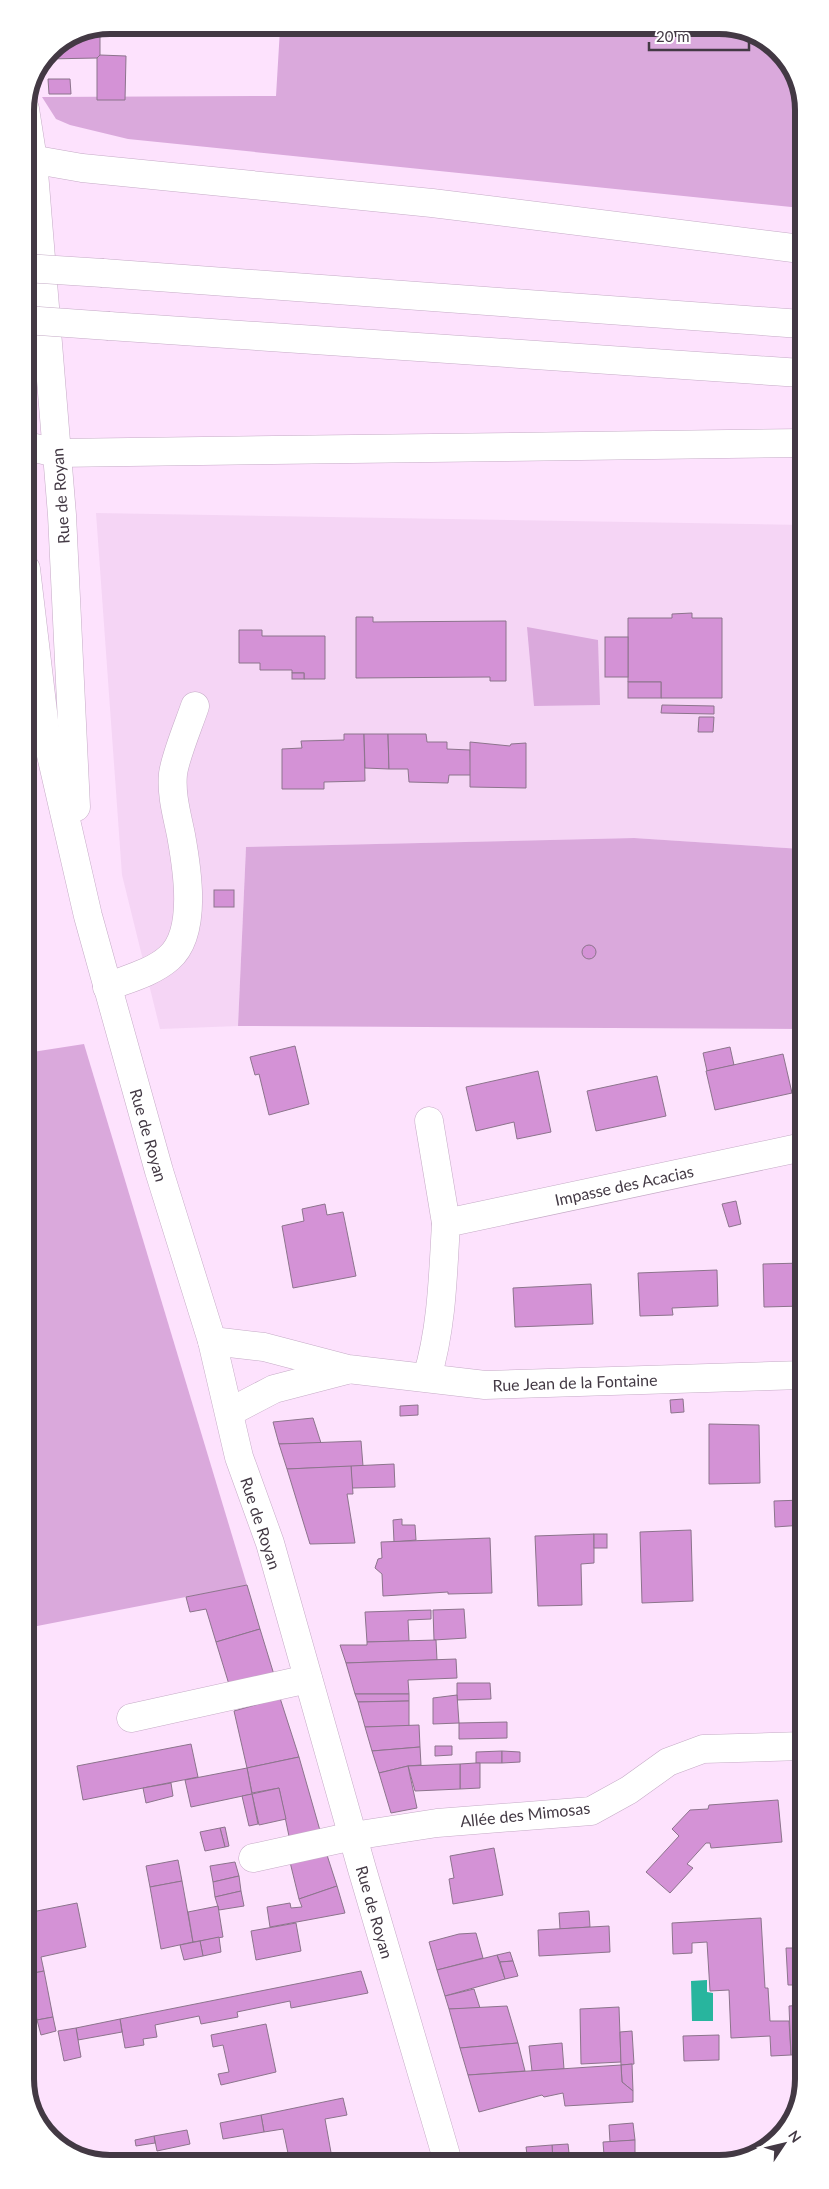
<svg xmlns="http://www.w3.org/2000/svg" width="829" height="2189" font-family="Lato,sans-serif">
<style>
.built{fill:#f5d5f5}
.green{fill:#daa9dc}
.water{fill:#28b59e}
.building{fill:#d492d6;stroke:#8c748c}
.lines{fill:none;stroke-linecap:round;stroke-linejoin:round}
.minor-casing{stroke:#c5abc6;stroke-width:29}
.major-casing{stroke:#c5abc6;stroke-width:29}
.highway-casing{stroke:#c5abc6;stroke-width:29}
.minor{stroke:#fff;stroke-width:28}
.major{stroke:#fff;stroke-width:28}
.highway{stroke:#fff;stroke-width:28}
.highway-bridge-casing{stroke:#c5abc6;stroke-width:29;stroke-linecap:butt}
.highway-bridge{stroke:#fff;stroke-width:28}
.labels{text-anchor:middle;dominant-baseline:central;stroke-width:4;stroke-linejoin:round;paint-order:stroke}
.street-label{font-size:16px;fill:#433944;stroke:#fff}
.rim{fill:none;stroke:#433944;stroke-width:6}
</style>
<rect width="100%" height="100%" fill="#fde2fd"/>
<polygon class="built" points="96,513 802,525 802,849 634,838 246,847 238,1026 160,1029 122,875"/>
<g class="green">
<polygon points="725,25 775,46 801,88 801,208 128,139 70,125 56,119 42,97 276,96 280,29"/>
<polygon points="527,627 598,640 600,705 534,706"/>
<polygon points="634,838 802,849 802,1029 238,1026 246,847"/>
<polygon points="84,1044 247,1585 27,1628 26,1053"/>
</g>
<polygon class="water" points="707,1980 707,1992 713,1993 713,2021 692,2021 691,1981"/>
<g class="building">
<polygon points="78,31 100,31 100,55 97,58 46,59 50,50"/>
<polygon points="100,55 126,56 125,100 97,100 97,58"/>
<polygon points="48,79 70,79 71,94 49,94"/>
<polygon points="692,613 692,618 722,618 722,698 661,698 661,682 628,682 628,618 672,618 672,614"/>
<polygon points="356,617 373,617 373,622 506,621 506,681 490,681 490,677 356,678"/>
<polygon points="239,630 262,630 262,636 325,636 325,679 304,679 304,673 292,673 292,670 260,670 260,663 239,663"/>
<rect x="605" y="637" width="23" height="40"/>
<rect x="292" y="673" width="12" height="6"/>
<rect x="628" y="682" width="33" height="16"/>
<polygon points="662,705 714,706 714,714 661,713"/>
<polygon points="699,717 714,717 713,732 698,732"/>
<polygon points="344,734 364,734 365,781 324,782 324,789 282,789 282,749 302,748 301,741 344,740"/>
<polygon points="364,734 388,734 389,769 365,768"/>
<polygon points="388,734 426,734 427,742 447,742 447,749 470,750 471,775 449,775 448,783 409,782 408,769 389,769"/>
<polygon points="470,742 510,746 511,744 526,743 526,788 470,787"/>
<rect x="214" y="890" width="20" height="17"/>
<circle cx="589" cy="952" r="7"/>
<polygon points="295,1046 309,1104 269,1115 259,1074 255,1075 250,1057"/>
<polygon points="730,1047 734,1065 707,1071 703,1053"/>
<polygon points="783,1054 792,1093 715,1110 706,1071"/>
<polygon points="538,1071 551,1132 517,1139 514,1122 476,1131 466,1087"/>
<polygon points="657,1076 666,1116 596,1131 587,1091"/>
<polygon points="736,1201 741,1224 729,1227 722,1204"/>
<polygon points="325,1204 327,1215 343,1212 356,1276 293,1288 282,1226 304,1221 302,1209"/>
<polygon points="803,1263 803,1306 764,1307 763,1264"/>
<polygon points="717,1270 718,1306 672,1308 673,1315 640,1316 638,1273"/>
<polygon points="591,1284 593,1324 515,1327 513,1288"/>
<polygon points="683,1399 684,1412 671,1413 670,1400"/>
<polygon points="418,1405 418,1415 400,1416 400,1406"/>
<polygon points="313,1418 321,1443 279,1444 273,1422"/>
<polygon points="709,1424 759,1425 760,1483 709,1484"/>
<polygon points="361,1441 363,1466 287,1469 279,1444"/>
<polygon points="394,1464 395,1487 352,1488 351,1466"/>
<polygon points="351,1466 353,1494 347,1494 355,1543 310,1544 287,1469"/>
<polygon points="803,1500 803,1525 775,1527 774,1501"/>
<polygon points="402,1519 402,1525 415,1525 416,1540 394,1542 393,1520"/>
<polygon points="691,1530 693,1601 642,1603 640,1532"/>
<polygon points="594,1534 594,1563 581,1564 582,1605 538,1606 535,1536"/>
<rect x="594" y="1534" width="13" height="14"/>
<polygon points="490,1538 492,1593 448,1594 448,1592 383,1596 382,1574 375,1568 378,1559 382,1558 381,1542"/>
<polygon points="247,1585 260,1629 216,1642 206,1609 190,1612 186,1597"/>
<polygon points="464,1609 466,1638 434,1640 433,1610"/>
<polygon points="431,1610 431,1619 408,1620 409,1641 367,1642 365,1612"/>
<polygon points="260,1629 275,1678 231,1691 216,1642"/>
<polygon points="436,1640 437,1660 346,1663 340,1645 367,1645 367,1642"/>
<polygon points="456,1659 457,1678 408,1680 409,1694 355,1694 346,1663"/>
<polygon points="457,1683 490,1683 491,1699 457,1700"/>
<polygon points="355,1694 409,1694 409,1701 358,1702"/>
<polygon points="457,1695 459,1723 433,1724 433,1698"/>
<polygon points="280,1698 299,1757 247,1768 234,1711"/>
<polygon points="409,1701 409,1726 365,1727 358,1702"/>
<polygon points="507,1722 507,1738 459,1739 459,1723"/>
<polygon points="419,1725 420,1747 372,1751 365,1727"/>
<polygon points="191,1744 198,1777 83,1800 77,1766"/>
<polygon points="435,1746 452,1746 452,1755 435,1756"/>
<polygon points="420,1747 421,1765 408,1766 379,1773 372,1751"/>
<polygon points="502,1751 502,1763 476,1763 476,1752"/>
<polygon points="502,1751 520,1752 520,1762 502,1763"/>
<polygon points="299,1757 321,1834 290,1841 279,1788 252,1793 247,1768"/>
<polygon points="476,1763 480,1763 480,1788 460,1789 460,1764"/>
<polygon points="460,1764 460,1789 415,1791 408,1766"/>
<polygon points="408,1766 417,1808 391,1813 379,1773"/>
<polygon points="247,1768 252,1794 191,1807 185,1780"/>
<polygon points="171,1783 173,1796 146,1803 143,1788"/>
<polygon points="279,1788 286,1819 259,1825 252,1794"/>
<polygon points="252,1794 258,1824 249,1826 242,1796"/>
<polygon points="778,1800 782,1842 711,1848 710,1843 706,1843 687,1864 693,1868 670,1893 646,1872 679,1836 672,1829 690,1810 708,1809 709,1805"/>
<polygon points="225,1827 229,1846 225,1847 220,1828"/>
<polygon points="220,1828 225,1847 205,1851 200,1832"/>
<polygon points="494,1848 503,1895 453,1904 449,1879 454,1878 450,1856"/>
<polygon points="326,1852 337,1886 299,1899 290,1862"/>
<polygon points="178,1860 182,1881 150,1887 146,1866"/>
<polygon points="235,1862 239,1876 213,1882 210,1866"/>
<polygon points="239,1876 241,1891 215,1897 213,1882"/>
<polygon points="182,1881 193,1942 161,1949 150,1887"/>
<polygon points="337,1886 345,1913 270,1927 267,1907 290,1903 291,1908 302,1907 299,1899"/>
<polygon points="241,1891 244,1906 219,1910 215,1897"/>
<polygon points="77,1903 86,1947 41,1957 44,1971 28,1974 28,1919 33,1918 32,1912"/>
<polygon points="218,1906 223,1937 193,1942 188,1912"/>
<polygon points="589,1911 590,1927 560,1929 559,1913"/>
<polygon points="761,1918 765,1988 768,1988 770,2021 789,2021 791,2055 771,2056 770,2036 731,2038 729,1990 710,1991 707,1942 692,1943 692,1953 673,1954 672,1923"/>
<polygon points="296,1923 301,1951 256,1960 251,1931"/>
<polygon points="609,1926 610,1952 539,1956 538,1930"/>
<polygon points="476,1933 483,1958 437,1970 429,1942 459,1934"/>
<polygon points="219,1937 221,1952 203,1956 200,1941"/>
<polygon points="200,1941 203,1956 184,1960 180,1945"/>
<polygon points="786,1948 804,1948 804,1985 788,1985"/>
<polygon points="510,1952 513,1961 500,1962 497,1955"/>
<polygon points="497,1955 505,1979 445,1996 437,1970"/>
<polygon points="513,1961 518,1976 505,1979 500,1962"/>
<polygon points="44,1971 53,2017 37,2020 29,1974"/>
<polygon points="361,1971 368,1993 291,2008 290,2001 237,2012 238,2017 201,2024 199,2016 155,2025 157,2037 143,2039 144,2045 125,2048 120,2019"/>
<polygon points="474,1989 480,2008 449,2009 445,1996"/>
<polygon points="804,2005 804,2054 791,2055 789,2006"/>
<polygon points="507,2006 518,2043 460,2048 449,2009"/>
<polygon points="619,2007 621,2062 581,2064 580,2009"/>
<polygon points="53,2017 56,2031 41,2035 37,2020"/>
<polygon points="120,2019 122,2032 78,2040 76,2028"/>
<polygon points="266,2024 276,2072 221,2085 218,2074 229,2072 223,2045 213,2047 211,2035"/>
<polygon points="76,2028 81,2057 64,2061 58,2031"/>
<polygon points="632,2031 634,2064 621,2065 620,2032"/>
<polygon points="719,2035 719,2060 684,2061 683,2036"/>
<polygon points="518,2043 525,2071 468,2075 460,2048"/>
<polygon points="562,2043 564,2069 532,2071 529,2046"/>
<polygon points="632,2064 633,2091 622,2082 621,2065"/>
<polygon points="621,2065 622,2082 633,2091 633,2102 565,2106 563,2093 544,2097 542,2095 479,2112 468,2075"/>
<polygon points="343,2098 347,2115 325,2119 332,2158 306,2163 290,2163 283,2129 264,2132 261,2115"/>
<polygon points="261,2115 264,2132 223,2139 220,2123"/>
<polygon points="633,2123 635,2140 610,2142 609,2125"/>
<polygon points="187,2130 190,2144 157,2151 154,2136"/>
<polygon points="154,2136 155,2143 136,2146 135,2140"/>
<polygon points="635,2140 635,2153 604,2155 603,2142"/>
<polygon points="568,2144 570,2162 553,2162 552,2145"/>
<polygon points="552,2145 553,2162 528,2162 526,2147"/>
<polygon points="332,2158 333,2163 306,2163"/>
</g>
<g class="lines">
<defs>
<g id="minor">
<path d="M107,987c20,-8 45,-14 62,-29 29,-25 18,-90 12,-123 -4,-20 -10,-40 -8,-61 2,-17 16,-50 22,-68"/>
<polyline points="429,1121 446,1223"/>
<polyline points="212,1341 264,1347 348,1369 485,1385 803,1375"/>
<path d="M427,1377c15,-49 16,-103 19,-154l357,-76"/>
<polyline points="230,1412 274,1389 347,1370"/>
<polyline points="131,1718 308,1679"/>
<polyline points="253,1858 353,1836 437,1823 591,1811 629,1790 668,1762 703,1749 803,1746"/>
</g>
<g id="major">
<polyline points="25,109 33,160 62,515 76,807"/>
<polyline points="26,569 45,729 88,916 159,1171 212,1341 239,1457 270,1543 362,1869 448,2162"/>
</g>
<g id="highway">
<polyline points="25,158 82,168 432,203 801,249"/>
<polyline points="103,273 801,324"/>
<polyline points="109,326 801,373"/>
<polyline points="26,446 57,453 802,443"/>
</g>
</defs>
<use href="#minor" class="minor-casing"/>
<use href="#major" class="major-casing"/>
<use href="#highway" class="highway-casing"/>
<use href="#minor" class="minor"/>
<use href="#major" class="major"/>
<use href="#highway" class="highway"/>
<defs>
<g id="highway-bridge">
<polyline points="25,268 103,273"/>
<polyline points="25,320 109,326"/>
</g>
</defs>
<use href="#highway-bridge" class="highway-bridge-casing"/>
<use href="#highway-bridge" class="highway-bridge"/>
</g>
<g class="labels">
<g class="street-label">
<text transform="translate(60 496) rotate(-94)">Rue de Royan</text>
<text transform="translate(149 1135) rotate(74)">Rue de Royan</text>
<text transform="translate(624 1185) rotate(-12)">Impasse des Acacias</text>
<text transform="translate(575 1382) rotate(-2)">Rue Jean de la Fontaine</text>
<text transform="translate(261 1523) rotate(72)">Rue de Royan</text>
<text transform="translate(525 1814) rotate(-6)">Allée des Mimosas</text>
<text transform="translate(375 1912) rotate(74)">Rue de Royan</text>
</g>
</g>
<path d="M0 0H829V2189H0ZM110 34H719A76 76 0 0 1 795 110V2079A76 76 0 0 1 719 2155H110A76 76 0 0 1 34 2079V110A76 76 0 0 1 110 34Z" fill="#fff" fill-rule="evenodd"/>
<path class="rim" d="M110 34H719A76 76 0 0 1 795 110V2079A76 76 0 0 1 719 2155H110A76 76 0 0 1 34 2079V110A76 76 0 0 1 110 34Z"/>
<g transform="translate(784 2144) rotate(55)" stroke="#ffffff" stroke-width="4" paint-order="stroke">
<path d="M0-4L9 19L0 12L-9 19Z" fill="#433944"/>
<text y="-8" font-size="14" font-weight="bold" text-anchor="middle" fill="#433944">N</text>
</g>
<path d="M649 42v8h100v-8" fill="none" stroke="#433944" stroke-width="2.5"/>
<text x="656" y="42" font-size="15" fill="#433944" stroke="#ffffff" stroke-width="4" paint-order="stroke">20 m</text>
</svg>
